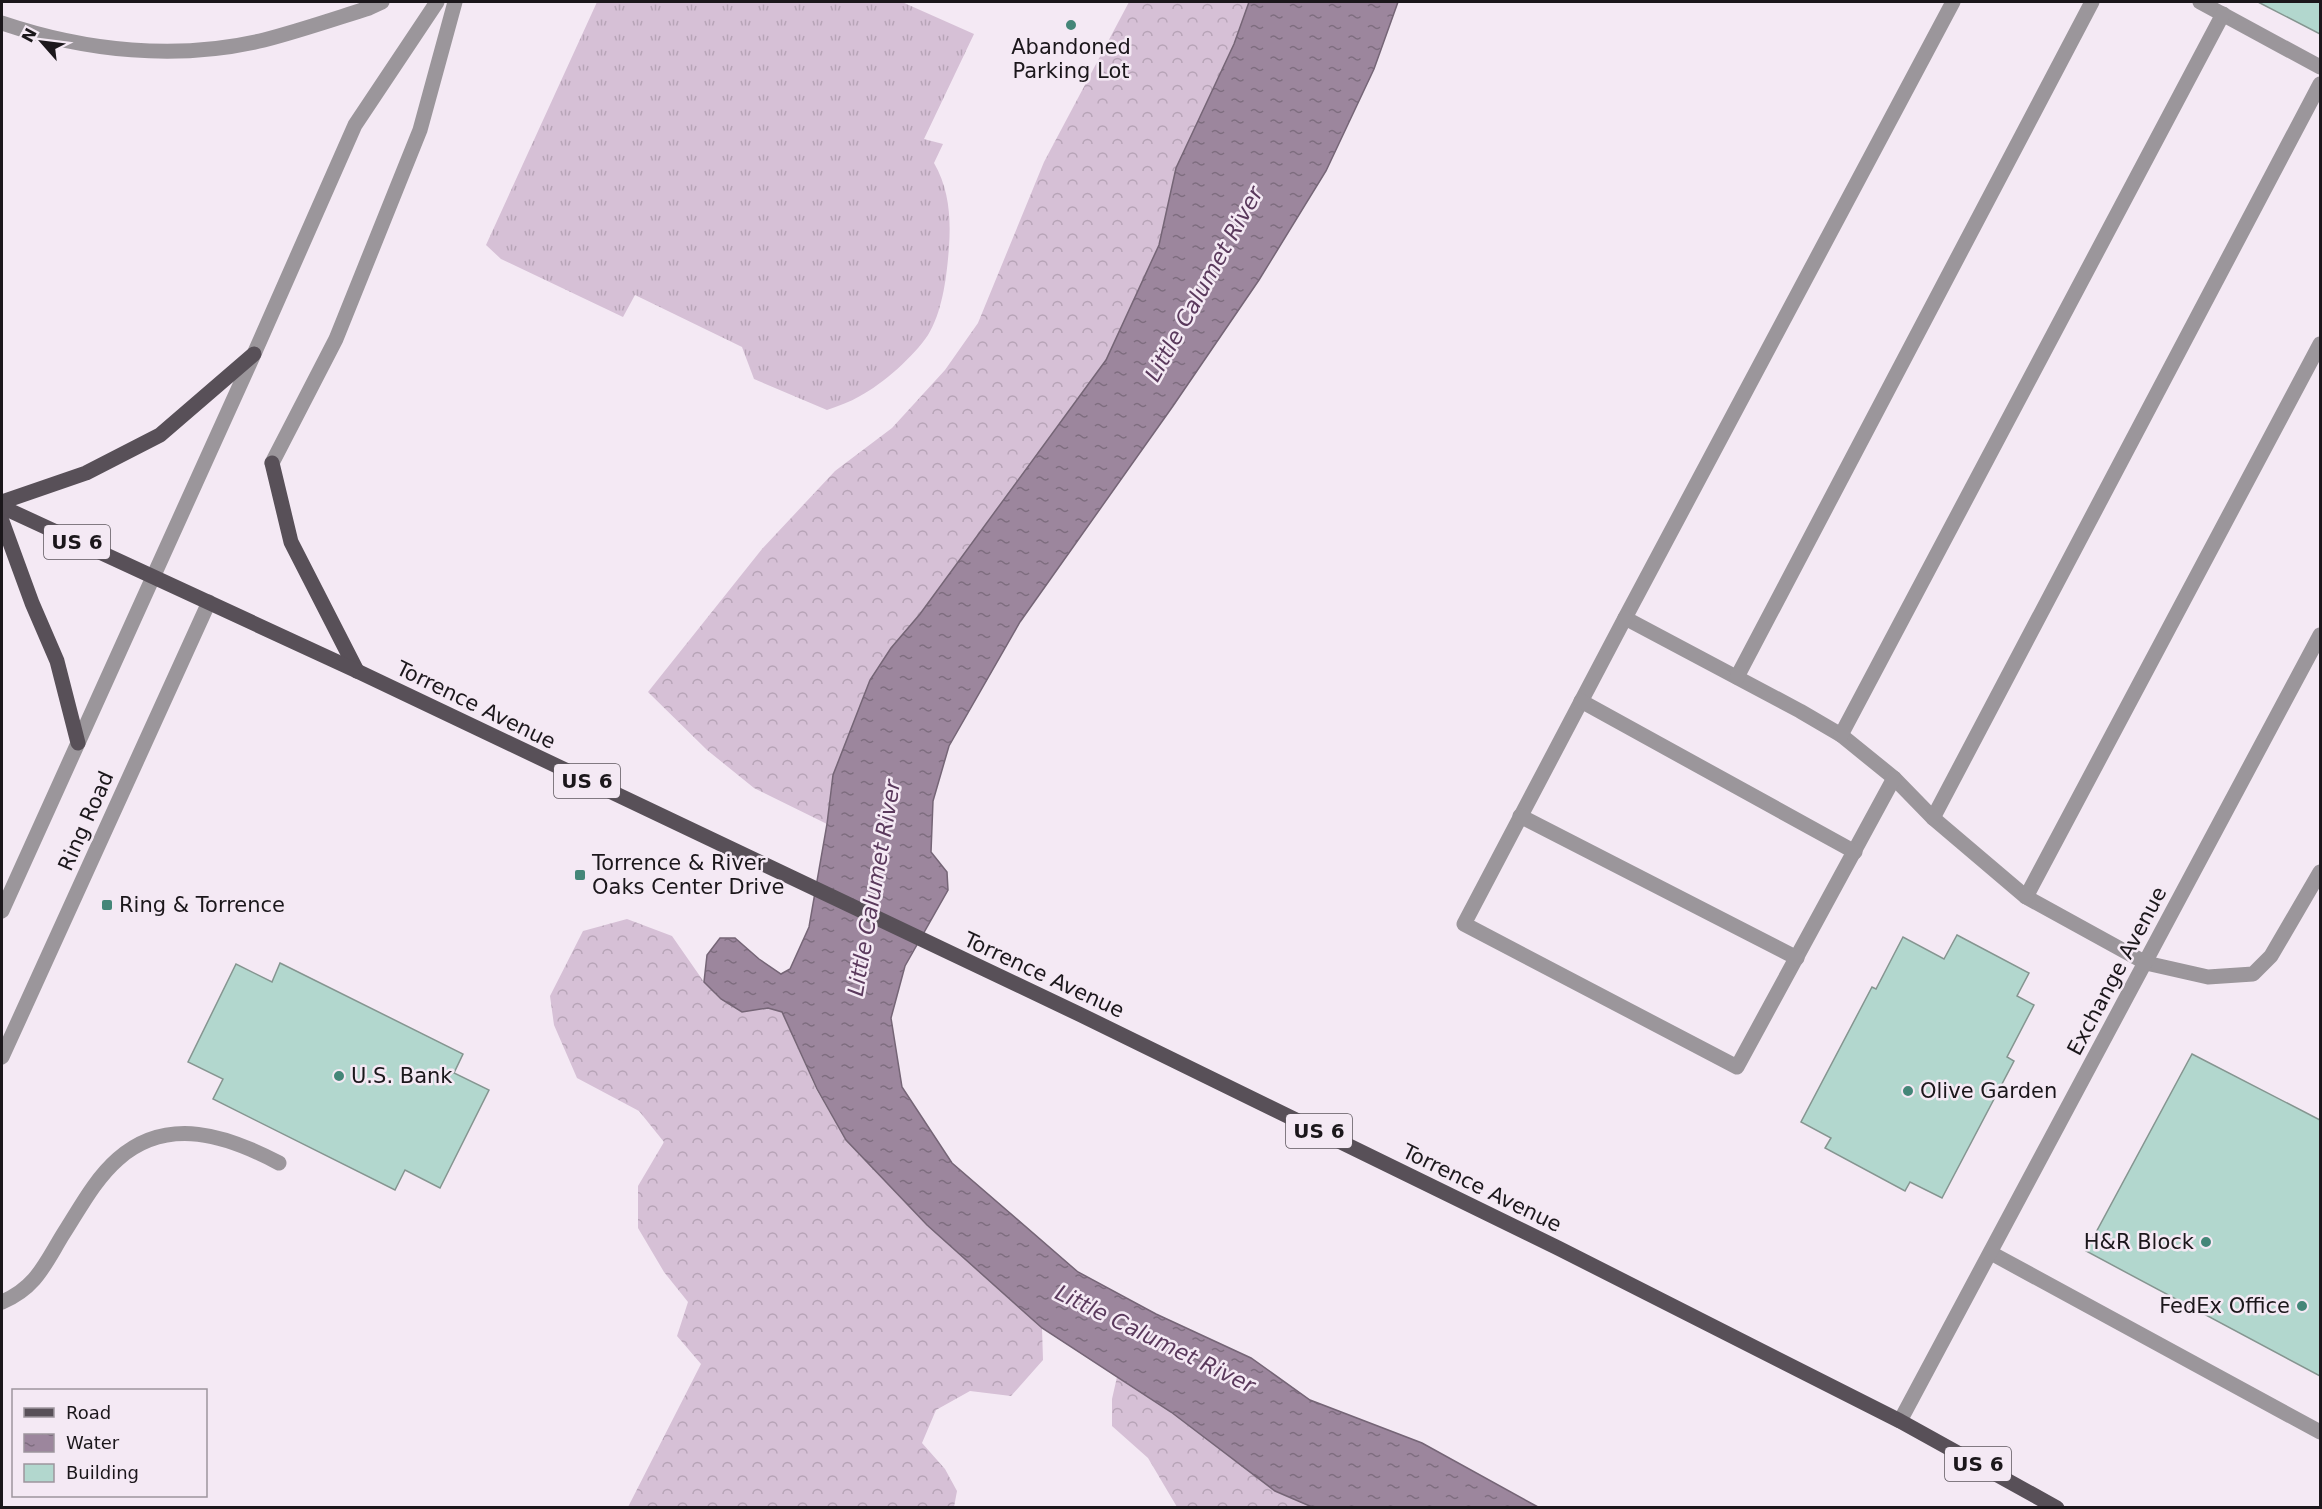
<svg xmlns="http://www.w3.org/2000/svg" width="2322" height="1509" font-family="'DejaVu Sans',sans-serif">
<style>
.grass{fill:url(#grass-tufts)}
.forest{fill:url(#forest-crowns)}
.water{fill:url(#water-ripples);stroke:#756576;stroke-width:1.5}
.building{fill:#b2d7ce;stroke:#859590;stroke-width:1.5}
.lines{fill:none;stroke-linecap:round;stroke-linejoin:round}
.minor{stroke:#9b969b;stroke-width:15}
.major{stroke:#585058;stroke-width:15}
.poi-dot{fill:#448678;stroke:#f4e9f4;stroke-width:2}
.labels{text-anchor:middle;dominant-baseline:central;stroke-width:5;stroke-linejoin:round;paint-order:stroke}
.shield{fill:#f4e9f4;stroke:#5c565c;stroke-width:1.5}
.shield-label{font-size:20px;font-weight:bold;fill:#1b171b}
.poi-label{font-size:21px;fill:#1b171b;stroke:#f4e9f4;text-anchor:start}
.street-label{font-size:21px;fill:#1b171b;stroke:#f4e9f4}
.water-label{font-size:22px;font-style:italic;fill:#5a395c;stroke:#f4e9f4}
</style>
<defs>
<pattern id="grass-tufts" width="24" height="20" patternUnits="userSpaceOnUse" patternTransform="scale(1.5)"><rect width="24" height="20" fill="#d6c0d6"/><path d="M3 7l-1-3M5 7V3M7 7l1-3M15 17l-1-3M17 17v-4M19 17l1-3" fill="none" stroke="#b7a4b7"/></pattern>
<pattern id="forest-crowns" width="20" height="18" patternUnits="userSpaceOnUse" patternTransform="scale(1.5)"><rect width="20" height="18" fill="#d6c0d6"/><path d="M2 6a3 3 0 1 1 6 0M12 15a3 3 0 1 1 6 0" fill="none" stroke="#b7a4b7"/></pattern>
<pattern id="water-ripples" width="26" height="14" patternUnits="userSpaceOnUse" patternTransform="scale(1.5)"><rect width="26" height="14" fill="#9c869d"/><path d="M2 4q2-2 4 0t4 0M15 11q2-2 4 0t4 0" fill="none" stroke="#7e6d7f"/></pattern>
</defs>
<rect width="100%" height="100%" fill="#f4e9f4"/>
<path class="grass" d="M597,2h305l72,32 -50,105 19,5 -9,19c15,26 17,54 15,84 -2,27 -6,64 -21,88 -14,21 -45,49 -68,61 -10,6 -22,10 -33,14l-73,-31 -12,-32 -107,-52 -12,22 -122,-58 -15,-14z"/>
<g class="forest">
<polygon points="1129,2 1249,2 1234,44 1176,168 1159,245 1106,360 920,614 891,648 833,775 827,824 754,788 707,750 648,692 762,549 835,471 892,428 945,370 978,323 1044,162"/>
<polygon points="627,919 672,936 704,982 742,1012 768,1007 782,1012 816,1089 846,1140 927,1225 1042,1328 1043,1360 1011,1396 970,1391 936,1410 922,1443 945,1469 957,1491 954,1507 628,1507 701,1364 677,1336 688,1302 664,1272 638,1228 638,1186 664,1142 639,1111 577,1078 554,1025 550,996 583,931"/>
<polygon points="1117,1377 1171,1412 1275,1491 1312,1507 1177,1507 1148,1458 1112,1426 1112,1399"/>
</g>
<polygon class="water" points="1249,2 1398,2 1374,69 1326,171 1259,280 1173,406 1020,622 949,746 933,801 931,852 947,872 948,890 905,966 891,1018 902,1087 952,1163 1078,1272 1156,1314 1251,1358 1310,1400 1422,1443 1538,1507 1312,1507 1275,1491 1171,1412 1042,1328 927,1225 846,1140 817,1089 782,1012 768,1008 742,1012 721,999 704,982 707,955 720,938 735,938 759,959 781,974 790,969 809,927 827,824 833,775 870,680 891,648 920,614 1106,360 1159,245 1176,168 1234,44"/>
<g class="building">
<polygon points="2258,2 2320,2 2320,34"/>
<polygon points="1957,935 2029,973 2017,996 2034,1005 2007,1057 2014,1061 1942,1198 1910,1182 1905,1191 1825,1148 1831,1138 1801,1122 1872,987 1876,989 1903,937 1944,959"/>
<polygon points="280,963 463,1054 454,1073 489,1090 440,1188 405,1170 395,1190 213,1099 223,1079 188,1062 236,964 272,982"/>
<polygon points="2192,1054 2320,1120 2320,1376 2086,1251"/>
</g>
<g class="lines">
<g class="minor">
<polyline points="1953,2 1625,618 1800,711 1841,735 1894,778 1933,818 2026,897 2146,963 2208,977 2253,974 2271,956 2320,872"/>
<polyline points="2200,2 2320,67"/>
<path d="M2,23c83,28 175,38 262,17 35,-9 70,-21 105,-32l13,-6"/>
<polyline points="272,463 336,339 420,130 455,2"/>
<polyline points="1625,618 1464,924 1737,1067 1894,778"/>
<polyline points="1737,677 2092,2"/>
<polyline points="1581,701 1855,852"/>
<polyline points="1841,735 2223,14"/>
<polyline points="1520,816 1797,958"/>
<polyline points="1933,818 2320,84"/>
<polyline points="2026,897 2320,344"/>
<polyline points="2,911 254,354 355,125 437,2"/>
<polyline points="2,1057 209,602"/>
<polyline points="1991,1253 2320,1432"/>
<path d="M2,1302c33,-14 42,-36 60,-66 17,-26 32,-56 56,-77 50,-44 110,-23 161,4"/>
<polyline points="1900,1421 2320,635"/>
</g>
<g class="major">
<polyline points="272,463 291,542 357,671"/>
<polyline points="2,502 86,473 160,435 254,354"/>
<polyline points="2,507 357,671 1079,1014 1558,1248 1900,1421 2057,1508"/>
<polyline points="2,521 32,603 57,661 78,743"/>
</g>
</g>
<g class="poi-dot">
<circle cx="1071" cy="25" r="6"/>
<rect x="574" y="869" width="12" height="12" rx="3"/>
<rect x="101" y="899" width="12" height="12" rx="3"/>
<circle cx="339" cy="1076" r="6"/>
<circle cx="1908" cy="1091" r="6"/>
<circle cx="2206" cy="1242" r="6"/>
<circle cx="2302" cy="1306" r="6"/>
</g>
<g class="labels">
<g class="shield">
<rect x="44" y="525" width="66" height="34" rx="4.5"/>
<rect x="554" y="764" width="66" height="34" rx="4.5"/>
<rect x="1286" y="1114" width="66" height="34" rx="4.5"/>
<rect x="1945" y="1447" width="66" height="34" rx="4.5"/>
</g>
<g class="shield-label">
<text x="77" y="542">US 6</text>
<text x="587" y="781">US 6</text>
<text x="1319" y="1131">US 6</text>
<text x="1978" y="1464">US 6</text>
</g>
<g class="poi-label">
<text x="1071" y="47" text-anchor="middle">Abandoned<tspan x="1071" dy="24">Parking Lot</tspan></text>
<text x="592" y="863">Torrence &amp; River<tspan x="592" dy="24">Oaks Center Drive</tspan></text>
<text x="119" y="905">Ring &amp; Torrence</text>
<text x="351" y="1076">U.S. Bank</text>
<text x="1920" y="1091">Olive Garden</text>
<text x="2194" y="1242" text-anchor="end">H&amp;R Block</text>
<text x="2290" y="1306" text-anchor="end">FedEx Office</text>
</g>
<g class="street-label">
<text transform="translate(476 705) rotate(26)">Torrence Avenue</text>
<text transform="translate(86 821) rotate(-66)">Ring Road</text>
<text transform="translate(2117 971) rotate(-62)">Exchange Avenue</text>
<text transform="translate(1044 975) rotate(25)">Torrence Avenue</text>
<text transform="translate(1482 1188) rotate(26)">Torrence Avenue</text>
</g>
<g class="water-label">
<text transform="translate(1204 284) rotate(-61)">Little Calumet River</text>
<text transform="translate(874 888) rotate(-80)">Little Calumet River</text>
<text transform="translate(1155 1339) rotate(26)">Little Calumet River</text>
</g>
</g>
<rect width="2322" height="1509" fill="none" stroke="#1b171b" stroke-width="6"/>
<rect x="12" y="1389" width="195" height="108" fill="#f4e9f4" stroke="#9d959d" stroke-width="1.5"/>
<rect x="24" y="1408" width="30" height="9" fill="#585058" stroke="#9d959d" stroke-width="1.5"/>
<text x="66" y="1419" font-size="18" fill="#1b171b">Road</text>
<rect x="24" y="1434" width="30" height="18" fill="url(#water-ripples)" stroke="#9d959d" stroke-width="1.5"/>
<text x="66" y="1449" font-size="18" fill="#1b171b">Water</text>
<rect x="24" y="1464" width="30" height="18" fill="#b2d7ce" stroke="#9d959d" stroke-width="1.5"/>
<text x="66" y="1479" font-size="18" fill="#1b171b">Building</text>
<g transform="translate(42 42) rotate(298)" stroke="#f4e9f4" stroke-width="4.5" paint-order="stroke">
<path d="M0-4.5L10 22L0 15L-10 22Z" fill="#1b171b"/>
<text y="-9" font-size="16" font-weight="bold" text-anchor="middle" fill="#1b171b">N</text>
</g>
</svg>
